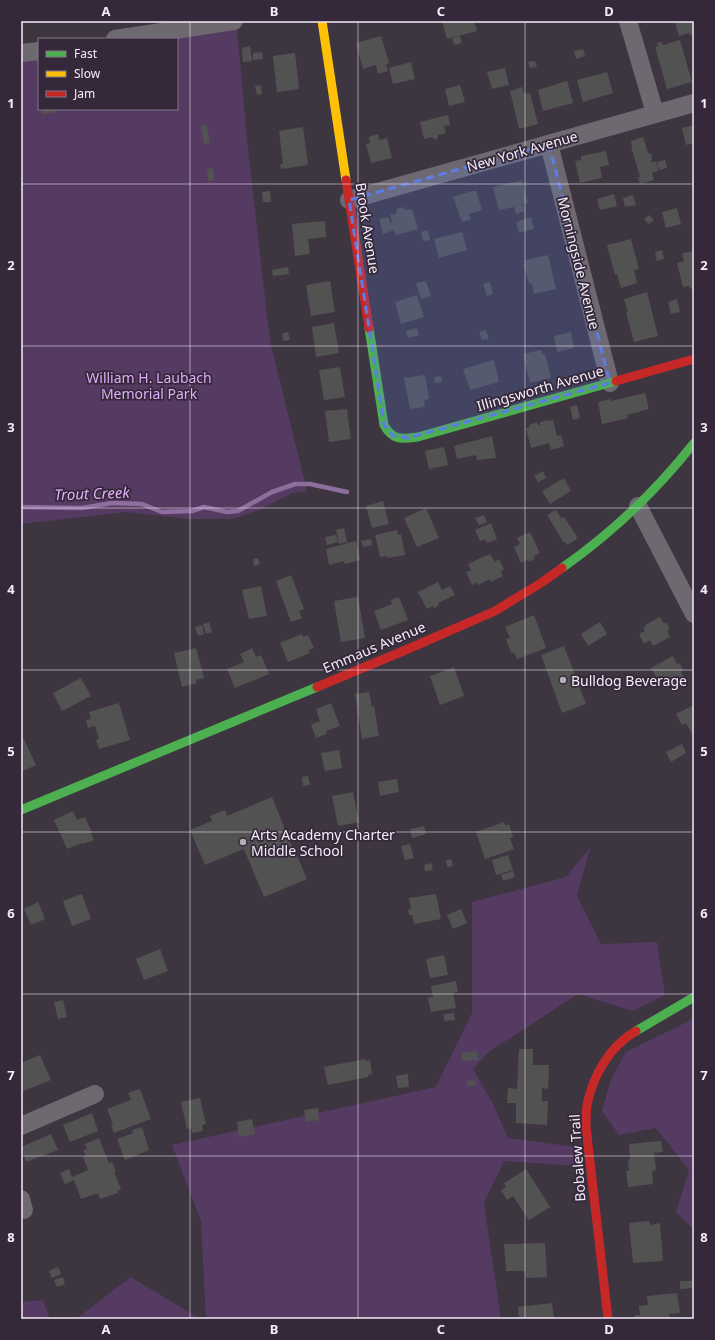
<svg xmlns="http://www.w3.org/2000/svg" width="715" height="1340" font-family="'Noto Sans',sans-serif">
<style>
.green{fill:#553a62}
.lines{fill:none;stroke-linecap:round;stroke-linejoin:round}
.stream{stroke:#8d6e9d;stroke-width:4.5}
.building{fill:#535252}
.street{stroke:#6e6971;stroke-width:18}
.fast{stroke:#4caf50;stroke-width:9}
.slow{stroke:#ffc107;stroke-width:9}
.jam{stroke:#c62828;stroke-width:9}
.marked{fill:#5e7de2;fill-opacity:0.2;stroke:#5e7de2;stroke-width:3;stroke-dasharray:8 5;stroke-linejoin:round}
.grid{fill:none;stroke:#f4ecf8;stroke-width:1;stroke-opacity:0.55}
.poi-dot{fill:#b4acb8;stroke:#34283a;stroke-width:1.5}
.labels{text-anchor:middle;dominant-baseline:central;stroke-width:3.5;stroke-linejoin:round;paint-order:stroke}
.street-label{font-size:14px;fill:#f4ecf8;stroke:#34283a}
.park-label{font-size:14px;fill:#deadf6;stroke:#34283a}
.poi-label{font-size:14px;fill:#f4ecf8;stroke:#34283a;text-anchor:start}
.water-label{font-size:15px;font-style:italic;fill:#e2b1fa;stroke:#34283a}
.neatline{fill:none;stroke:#f4ecf8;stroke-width:1.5}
.grid-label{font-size:13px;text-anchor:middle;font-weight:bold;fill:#f4ecf8}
</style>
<rect width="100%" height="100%" fill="#3d3641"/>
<g class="green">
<polygon points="237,29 248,149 270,341 307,491 292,493 262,509 233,519 189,519 127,512 21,524 21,60 39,57 39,109 177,109 177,39 168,39"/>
<polygon points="590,848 577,896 601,944 657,942 665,995 633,1011 578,994 487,1053 473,1069 493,1104 508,1138 576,1147 579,1166 504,1161 484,1203 501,1319 206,1319 201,1221 172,1145 436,1087 472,1013 472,902 566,877"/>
<polygon points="694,1017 694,1230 676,1212 689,1170 656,1128 619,1135 602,1111 611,1079 626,1052 687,1022"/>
<polygon points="131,1277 200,1319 76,1319"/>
<polygon points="43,1300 50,1319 21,1319 21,1302"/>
</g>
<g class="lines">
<polyline class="stream" points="21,507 82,508 112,503 142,504 162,512 192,511 204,507 227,512 238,511 272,492 295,484 310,484 347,492"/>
</g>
<g class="building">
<polygon points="442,21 474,21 477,31 447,39"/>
<polygon points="684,21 694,21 694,34 690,35 689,33 679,36 675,23"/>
<polygon points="381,36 389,63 386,64 388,71 378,74 376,65 363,69 356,43"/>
<polygon points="460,36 462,43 454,45 452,38"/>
<polygon points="680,40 692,82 667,89 655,47 658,46 657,43 662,42 663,45"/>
<polygon points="250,46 252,61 243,62 242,48"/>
<polygon points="583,49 585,56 576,59 574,51"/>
<polygon points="262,52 263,59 253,60 253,53"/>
<polygon points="295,53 299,89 277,92 273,56"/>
<polygon points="535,61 537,67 530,68 528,62"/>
<polygon points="411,62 415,79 393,84 389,68"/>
<polygon points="505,68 509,85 492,89 487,72"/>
<polygon points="607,72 613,93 583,102 577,80"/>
<polygon points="567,81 573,103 543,111 538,90"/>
<polygon points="261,85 262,94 257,95 255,86"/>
<polygon points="460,85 465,102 449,106 445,89"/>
<polygon points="522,87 524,94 530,93 538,124 519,129 510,91"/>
<polygon points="42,109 55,109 55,113 42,114"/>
<polygon points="448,115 450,125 444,126 446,133 438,135 438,138 434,140 433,137 424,139 420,122"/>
<polygon points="207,125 210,143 204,144 201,126"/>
<polygon points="694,125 694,143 686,145 682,128"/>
<polygon points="303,127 308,165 281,169 280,164 283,164 279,131"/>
<polygon points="378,134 379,140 387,138 392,158 371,163 366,144 370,143 369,137"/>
<polygon points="643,137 648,153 651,154 652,158 651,163 656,161 658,171 652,173 654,180 640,184 638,177 640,177 631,146 632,146 631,141"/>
<polygon points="606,151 609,165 600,167 602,178 580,183 575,161 581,160 581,156"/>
<polygon points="665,160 667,168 659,170 657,162"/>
<polygon points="213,168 214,180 208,181 207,169"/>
<polygon points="522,180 528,203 523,204 525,211 516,214 514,207 499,210 493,187"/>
<polygon points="476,190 482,210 469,214 471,219 462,222 453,197"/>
<polygon points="270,191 271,202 263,202 262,192"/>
<polygon points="614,194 617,206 600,210 597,199"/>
<polygon points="633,195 636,205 625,207 623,198"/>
<polygon points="404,207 405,210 412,209 418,229 396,235 394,230 383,234 379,219 389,217 390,223 392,222 390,215 397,213 396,209"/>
<polygon points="677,208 681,224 666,228 662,212"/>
<polygon points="649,215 654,220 649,224 644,219"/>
<polygon points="531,217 534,229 519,233 516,222"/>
<polygon points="325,221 326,237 308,239 310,254 295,256 292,224"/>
<polygon points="428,230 430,240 423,241 421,232"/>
<polygon points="462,232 467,250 439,258 434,239"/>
<polygon points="631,239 639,269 634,270 637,283 621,288 617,274 615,275 607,245"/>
<polygon points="662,250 664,259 657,261 655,252"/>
<polygon points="694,251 694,288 690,289 689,286 683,287 677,263 684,261 682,253"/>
<polygon points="548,255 556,289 534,294 532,283 529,284 524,264 526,264 525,260"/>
<polygon points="288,267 289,274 273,276 272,270"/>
<polygon points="330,281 335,312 311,316 306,285"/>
<polygon points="426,281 431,296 421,299 416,283"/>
<polygon points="490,282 493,294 487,296 483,284"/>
<polygon points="647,292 658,336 634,342 626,313 628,312 624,299"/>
<polygon points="417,295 424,317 401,324 395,302"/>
<polygon points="677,299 680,312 671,314 668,302"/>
<polygon points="334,323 339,353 316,357 312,327"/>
<polygon points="417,328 419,335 408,338 406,331"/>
<polygon points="486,330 489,339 482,340 479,332"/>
<polygon points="288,332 290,340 283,341 282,333"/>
<polygon points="571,332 574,348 557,352 554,336"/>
<polygon points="541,350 543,355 545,354 551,378 530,383 523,354"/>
<polygon points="494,360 499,382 470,390 463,369"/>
<polygon points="340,367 345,397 324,400 319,370"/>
<polygon points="425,375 429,399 424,400 425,407 410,409 404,378"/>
<polygon points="441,376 442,382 435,383 434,377"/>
<polygon points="645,393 649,409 627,415 628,418 602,424 598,402 610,399 611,401"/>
<polygon points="577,405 580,418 573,420 570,407"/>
<polygon points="347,409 351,439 329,442 325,411"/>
<polygon points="548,420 549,421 553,420 557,436 561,435 564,446 551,450 549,443 531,448 526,428 530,427 529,425 537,422 538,425 540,425 540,422"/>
<polygon points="492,436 496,458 477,460 476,455 457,459 454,446"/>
<polygon points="444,447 448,465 429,469 425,451"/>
<polygon points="543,471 546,478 538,482 534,476"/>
<polygon points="564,478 571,491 550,504 542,491"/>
<polygon points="383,501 389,524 372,528 366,506"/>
<polygon points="426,508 439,538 417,547 404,518"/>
<polygon points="556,510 561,518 564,517 576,535 577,539 567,545 565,542 564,543 547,515"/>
<polygon points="484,515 487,522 479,525 475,518"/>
<polygon points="491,523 497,539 487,543 485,539 480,541 475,530"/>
<polygon points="344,528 347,542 339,544 336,530"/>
<polygon points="397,530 398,535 401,534 405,555 387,558 387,556 380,557 375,535"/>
<polygon points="530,532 540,553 534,556 535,559 529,562 528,559 521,563 514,547 520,544 517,538"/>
<polygon points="336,535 338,542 327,545 325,537"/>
<polygon points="371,539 372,545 363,547 361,541"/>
<polygon points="356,541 360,560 345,564 344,561 329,565 326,549"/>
<polygon points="490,554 495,562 499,559 504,569 501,571 503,576 491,582 490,579 478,585 477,582 472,585 466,572 471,570 468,564"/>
<polygon points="258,558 260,564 254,566 253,559"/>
<polygon points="291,575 304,609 299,611 302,618 291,622 276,581"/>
<polygon points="438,582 442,590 450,586 455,595 438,603 439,605 434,608 433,606 427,609 418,592"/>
<polygon points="261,586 267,616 249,619 242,590"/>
<polygon points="358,597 365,638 341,642 334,601"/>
<polygon points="399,597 408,620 381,630 374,611 392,604 391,600"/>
<polygon points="534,615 546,648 517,659 514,652 511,653 506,639 510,638 505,627"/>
<polygon points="660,617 664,624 666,622 670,629 667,630 670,637 653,646 650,640 644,644 639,634 645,631 643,628 646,627 645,625"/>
<polygon points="209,622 212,632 206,634 203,624"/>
<polygon points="600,622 607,634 588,646 581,634"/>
<polygon points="202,625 204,634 198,636 195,627"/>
<polygon points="302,634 303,637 308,635 314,648 308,650 310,653 288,662 280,643"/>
<polygon points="564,646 586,704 562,713 541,655"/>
<polygon points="196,648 204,678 196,680 197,683 182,687 174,653"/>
<polygon points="252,648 256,657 261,655 269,674 235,688 227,669 244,662 240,654"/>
<polygon points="673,656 677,664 680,663 683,670 681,671 687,684 677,689 675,684 667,688 661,676 657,678 651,668"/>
<polygon points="454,667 464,696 440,705 430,676"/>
<polygon points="81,678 91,696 62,711 53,693"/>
<polygon points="369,692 372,707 374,706 379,736 362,739 355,694"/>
<polygon points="119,703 130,740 99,749 96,740 99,739 95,726 88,728 86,720 91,719 89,712"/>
<polygon points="331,703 340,726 326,731 327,734 316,738 311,725 320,721 316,709"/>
<polygon points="694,705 694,733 692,734 686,723 682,725 676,714"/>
<polygon points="21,733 36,765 21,772"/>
<polygon points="682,744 686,753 671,762 666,752"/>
<polygon points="339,750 342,768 325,771 321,753"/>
<polygon points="308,776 310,785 303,786 302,777"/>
<polygon points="397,779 399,792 380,796 378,782"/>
<polygon points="353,792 359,822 338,826 332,796"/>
<polygon points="272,797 293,849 291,850 293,855 296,853 307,879 264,897 244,849 205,865 190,830 212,821 210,816 225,810 227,816"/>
<polygon points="73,811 77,820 85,817 92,833 91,833 94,840 83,844 82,843 67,849 54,820"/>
<polygon points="504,822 506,826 509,824 513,837 510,838 514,849 485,859 476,832"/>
<polygon points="424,826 426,834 412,838 410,829"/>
<polygon points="410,844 414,858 405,860 401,846"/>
<polygon points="508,855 513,870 496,875 492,860"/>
<polygon points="451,859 453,866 447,867 446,860"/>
<polygon points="431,863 433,870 425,871 424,865"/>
<polygon points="513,871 515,877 503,881 501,875"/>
<polygon points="82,894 91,919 72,926 63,901"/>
<polygon points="436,894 441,919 414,924 412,915 409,915 408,910 411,909 409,898"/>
<polygon points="38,902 45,919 31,925 24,909"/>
<polygon points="461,909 467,923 453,929 447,915"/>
<polygon points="160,949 168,971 144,980 136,959"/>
<polygon points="444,955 448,975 430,978 426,959"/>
<polygon points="456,981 458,992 453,993 456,1008 431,1012 428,998 433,997 431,986"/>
<polygon points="63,1000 67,1017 58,1019 54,1002"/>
<polygon points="454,1013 455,1020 445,1021 443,1014"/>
<polygon points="519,1049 533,1049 533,1065 549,1065 548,1089 542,1088 542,1101 548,1101 547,1125 516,1123 516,1103 507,1103 508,1088 517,1089"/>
<polygon points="477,1051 478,1060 462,1061 462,1052"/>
<polygon points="40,1055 51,1080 21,1092 21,1063"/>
<polygon points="365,1059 365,1061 370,1060 372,1074 368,1075 368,1077 328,1085 324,1067"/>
<polygon points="408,1074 409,1087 398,1088 396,1076"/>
<polygon points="475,1080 476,1085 468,1087 467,1081"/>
<polygon points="140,1089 151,1119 114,1133 111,1125 113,1124 107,1109 131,1100 128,1093"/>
<polygon points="200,1098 206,1124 202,1125 203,1131 192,1133 191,1128 187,1129 181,1102"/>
<polygon points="318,1108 319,1120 306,1122 304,1110"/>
<polygon points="92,1113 98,1131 70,1142 63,1125"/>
<polygon points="252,1119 255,1134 239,1137 237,1122"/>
<polygon points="142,1127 149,1150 125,1160 117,1139 133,1133 132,1130"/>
<polygon points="51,1134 58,1150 26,1162 21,1147"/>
<polygon points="99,1138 109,1163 112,1162 116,1171 114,1172 121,1189 117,1191 118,1193 100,1199 98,1193 81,1199 74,1180 65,1184 60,1173 69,1169 72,1177 88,1170 83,1157 86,1156 83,1150 87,1149 85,1144"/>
<polygon points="661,1141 663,1152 654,1153 656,1170 652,1171 653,1184 628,1187 626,1171 629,1171 628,1159 630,1159 629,1144"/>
<polygon points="526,1169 550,1207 529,1220 513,1196 507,1200 501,1190 506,1187 504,1183"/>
<polygon points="649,1221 650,1225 660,1223 663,1261 633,1263 629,1223"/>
<polygon points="545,1243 547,1277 526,1278 525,1271 506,1271 504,1244"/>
<polygon points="58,1267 61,1274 52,1278 49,1271"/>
<polygon points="63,1277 65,1284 57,1287 54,1280"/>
<polygon points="680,1281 692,1281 692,1288 680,1289"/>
<polygon points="677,1293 680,1313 669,1314 670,1319 635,1319 635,1315 640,1315 639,1306 648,1305 647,1296"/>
<polygon points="552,1303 554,1319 519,1319 518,1307"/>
</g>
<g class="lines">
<g class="street">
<polyline points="628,21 655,113"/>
<polyline points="115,39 234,21"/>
<polyline points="21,53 39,51"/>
<polyline points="549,144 610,383"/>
<polyline points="349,200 694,103"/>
<polyline points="638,506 694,614"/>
<polyline points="21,1126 95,1094"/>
<polyline points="21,1199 24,1210"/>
</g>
<g class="fast">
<path d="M369,328l15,97c9,16 18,14 34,12l198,-56"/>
<path d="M562,568c50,-35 94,-77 132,-125"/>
<polyline points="21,810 317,687"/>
<polyline points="636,1031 694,997"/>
</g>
<polyline class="slow" points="322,21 346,180"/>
<g class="jam">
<polyline points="346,180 369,328"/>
<polyline points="616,381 694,359"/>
<polyline points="317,687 408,649 495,611 541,583 562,568"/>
<path d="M608,1319l-22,-192c0,-7 0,-15 1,-22 6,-30 23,-59 49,-74"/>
</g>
</g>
<path class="marked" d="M549,144l61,239 -202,55 -15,-2 -9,-11 -35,-225z"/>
<path class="grid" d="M190,21v1298M358,21v1298M525,21v1298M21,184h673M21,346h673M21,508h673M21,670h673M21,832h673M21,994h673M21,1156h673"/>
<g class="poi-dot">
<circle cx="563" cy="680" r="4"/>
<circle cx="243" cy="842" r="4"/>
</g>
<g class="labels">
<g class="street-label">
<text transform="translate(522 151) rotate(-16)">New York Avenue</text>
<text transform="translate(368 228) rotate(81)">Brook Avenue</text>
<text transform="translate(579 263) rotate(76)">Morningside Avenue</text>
<text transform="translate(540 388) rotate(-16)">Illingsworth Avenue</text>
<text transform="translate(374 647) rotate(-23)">Emmaus Avenue</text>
<text transform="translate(577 1158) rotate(-94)">Bobalew Trail</text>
</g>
<g class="park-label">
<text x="149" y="377">William H. Laubach<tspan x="149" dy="16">Memorial Park</tspan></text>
</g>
<g class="poi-label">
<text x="571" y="680">Bulldog Beverage</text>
<text x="251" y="834">Arts Academy Charter<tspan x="251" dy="16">Middle School</tspan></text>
</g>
<g class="water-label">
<text transform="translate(92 493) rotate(-2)">Trout Creek</text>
</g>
</g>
<rect width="715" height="1340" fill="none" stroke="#34283a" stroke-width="44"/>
<rect x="38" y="38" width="140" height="72" fill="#34283a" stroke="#817686"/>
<rect x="46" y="51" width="20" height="6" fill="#4caf50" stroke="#817686"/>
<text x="74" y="58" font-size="12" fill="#f4ecf8">Fast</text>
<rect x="46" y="71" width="20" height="6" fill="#ffc107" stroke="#817686"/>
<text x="74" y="78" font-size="12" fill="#f4ecf8">Slow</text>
<rect x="46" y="91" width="20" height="6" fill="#c62828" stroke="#817686"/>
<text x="74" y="98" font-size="12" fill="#f4ecf8">Jam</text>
<rect x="22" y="22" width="671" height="1296" class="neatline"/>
<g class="grid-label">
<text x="106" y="16">A</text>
<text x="274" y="16">B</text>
<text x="441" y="16">C</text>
<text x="609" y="16">D</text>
<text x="11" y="108">1</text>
<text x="704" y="108">1</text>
<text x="11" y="270">2</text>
<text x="704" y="270">2</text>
<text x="11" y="432">3</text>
<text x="704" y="432">3</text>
<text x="11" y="594">4</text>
<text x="704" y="594">4</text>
<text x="11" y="756">5</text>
<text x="704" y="756">5</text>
<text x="11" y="918">6</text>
<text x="704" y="918">6</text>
<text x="11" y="1080">7</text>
<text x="704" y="1080">7</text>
<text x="11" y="1242">8</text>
<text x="704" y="1242">8</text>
<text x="106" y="1334">A</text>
<text x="274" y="1334">B</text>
<text x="441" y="1334">C</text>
<text x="609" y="1334">D</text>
</g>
</svg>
